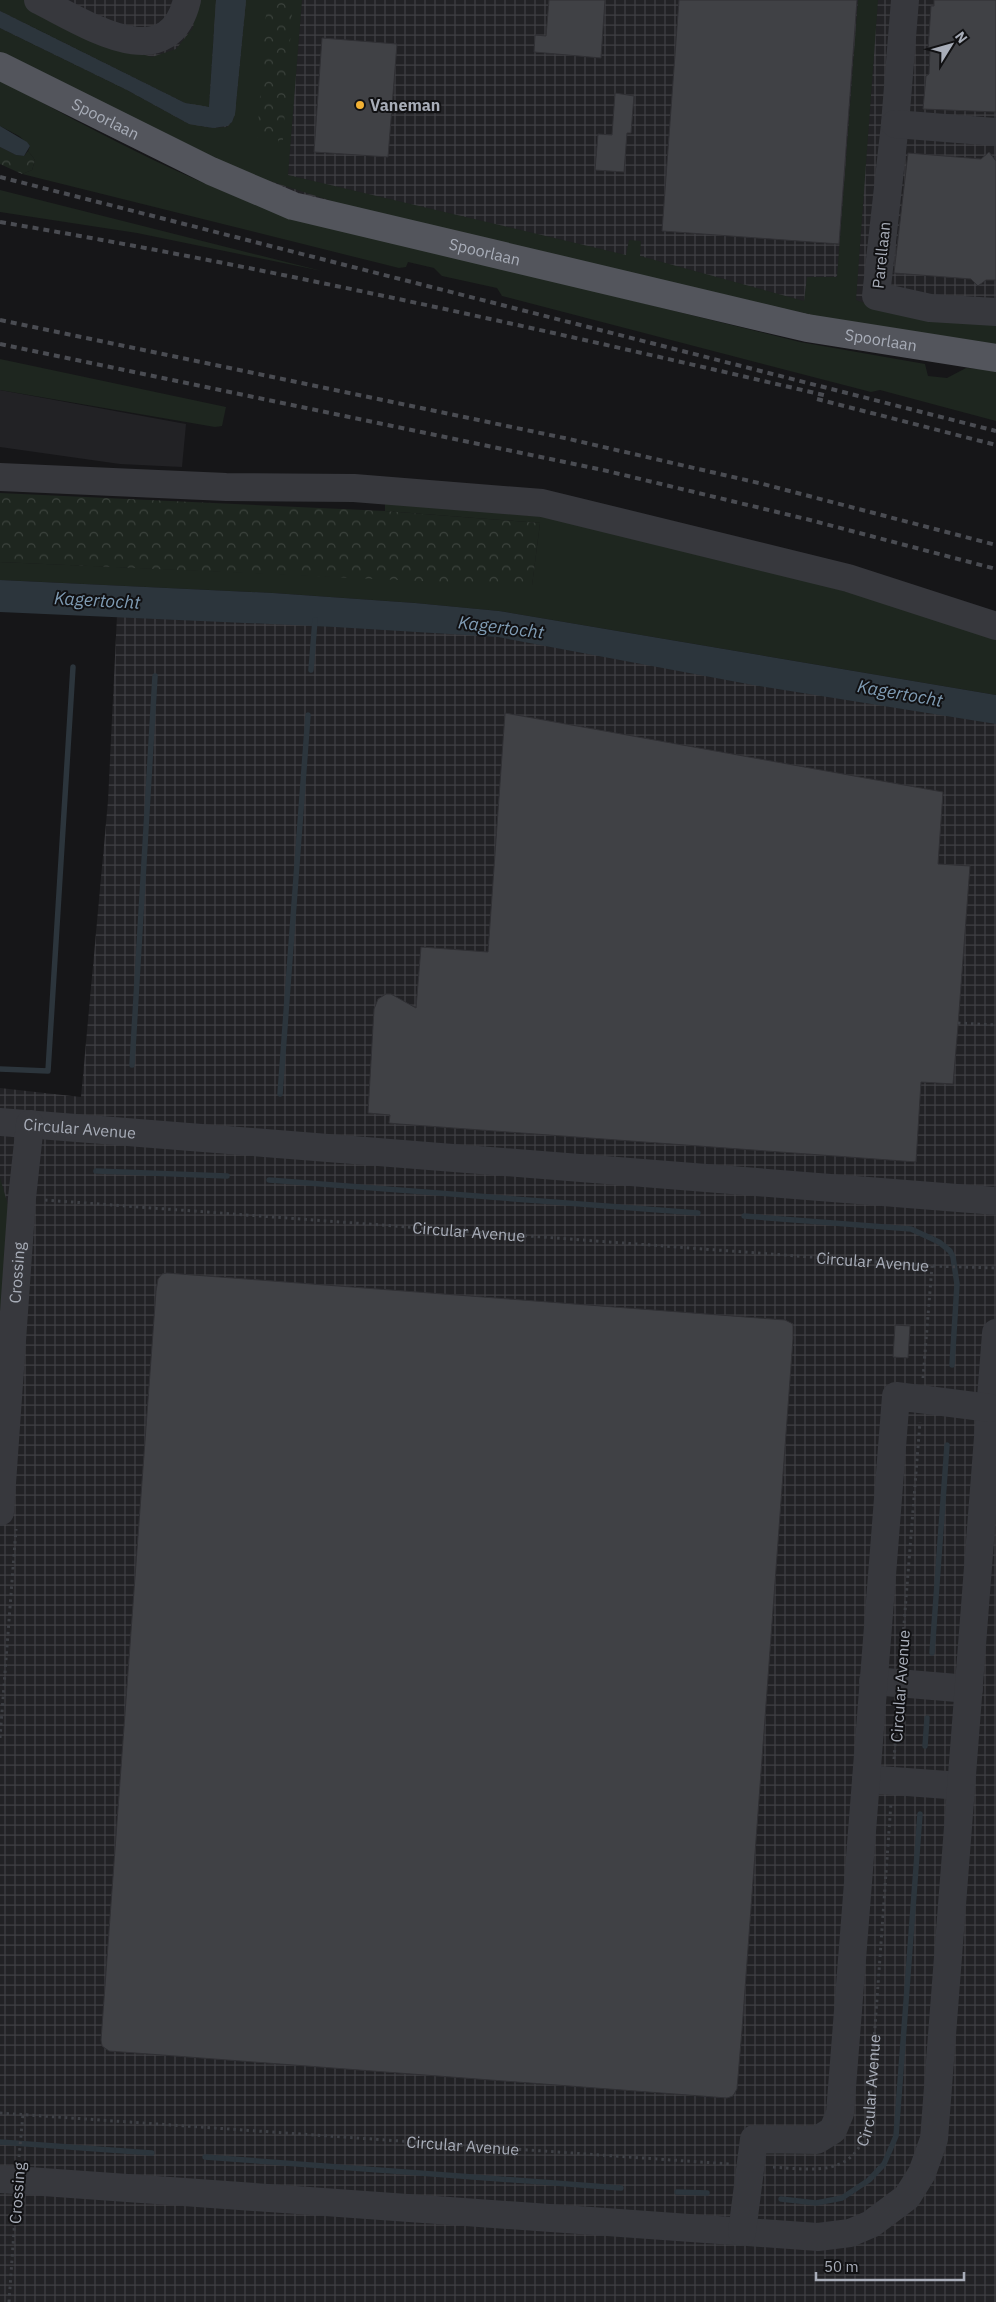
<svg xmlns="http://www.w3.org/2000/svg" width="996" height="2302" font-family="'IBM Plex Sans',sans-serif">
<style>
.built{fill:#222225}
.industrial{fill:url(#industrial-grid)}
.green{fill:#1e261f}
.forest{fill:url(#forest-crowns)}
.water{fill:#2c353c}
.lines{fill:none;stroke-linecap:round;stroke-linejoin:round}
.stream{stroke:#2c353c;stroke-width:5.5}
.building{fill:#404145;stroke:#303034}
.path{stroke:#3d3f44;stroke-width:3;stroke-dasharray:2.5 4;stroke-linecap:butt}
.minor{stroke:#37383d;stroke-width:28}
.major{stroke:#53555c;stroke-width:28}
.rail{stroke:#4a4c52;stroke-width:4;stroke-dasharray:6 5;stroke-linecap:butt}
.poi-dot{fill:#f2b134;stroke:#111113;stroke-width:2}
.labels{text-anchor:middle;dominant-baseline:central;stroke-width:4;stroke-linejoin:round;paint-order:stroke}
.poi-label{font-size:16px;font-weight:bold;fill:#a8adb8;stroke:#111113;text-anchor:start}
.street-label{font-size:16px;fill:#a8adb8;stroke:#111113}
.water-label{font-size:18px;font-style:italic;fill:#7f9bb3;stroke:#111113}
</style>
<defs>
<pattern id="industrial-grid" width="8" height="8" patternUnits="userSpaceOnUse" patternTransform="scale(1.25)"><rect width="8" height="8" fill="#222225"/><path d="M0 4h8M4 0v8" fill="none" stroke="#3f3f43"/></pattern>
<pattern id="forest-crowns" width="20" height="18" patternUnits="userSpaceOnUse" patternTransform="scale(1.25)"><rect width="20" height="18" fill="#1e261f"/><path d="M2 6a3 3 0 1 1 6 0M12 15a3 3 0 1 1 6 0" fill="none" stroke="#3c433d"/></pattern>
</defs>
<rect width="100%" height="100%" fill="#161618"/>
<polygon class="built" points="0,390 186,424 182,467 120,464 0,447"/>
<g class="industrial">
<polygon points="0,0 996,0 996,359 396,227 209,164 0,69"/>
<polygon points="118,595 508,632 996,714 996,2302 0,2302 0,1088 81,1097 108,801"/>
</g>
<g class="green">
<polygon points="0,0 27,0 131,51 152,57 176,49 193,28 197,0 216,0 209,107 185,103 0,11"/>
<polygon points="246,0 302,0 288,175 626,255 629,240 641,241 640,256 804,301 807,277 837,277 858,0 878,0 856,300 894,314 996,322 996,345 908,337 372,214 251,175 205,157 0,52 0,28 127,90 189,124 213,128 227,127 232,122 235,114"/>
<path d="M0,80c80,43 158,86 243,119l359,94 198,49 125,22 3,12 19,2 19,-10 30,2v51l-116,-31 -9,2 -369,-96 -5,-8 -55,-12 -8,-8 -26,-6 -2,5 -7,1 -377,-94 10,-4 3,-10 -7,-9 2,-5 -11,-10 -19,-10z"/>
<polygon points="0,190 322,271 137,233 0,212"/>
<polygon points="0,359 226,407 222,426 215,427 0,390"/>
<polygon points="385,502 547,517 617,529 939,617 996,637 996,695 499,611 415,603 273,593 0,580 0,562 532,585 540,523 385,511"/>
<polygon points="0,1178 8,1205 0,1322"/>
</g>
<g class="forest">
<polygon points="267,0 293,0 282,152 277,137 257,138"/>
<polygon points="0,147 16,155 24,156 28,151 35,160 32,170 22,174 0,164"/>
<polygon points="0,493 385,511 540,523 532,586 0,562"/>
</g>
<g class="water">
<polygon points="216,0 246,0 235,114 232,122 227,126 213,128 189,124 127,90 0,28 0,11 185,103 209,107"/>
<polygon points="0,126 27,142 30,146 24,156 16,155 0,147"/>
<polygon points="0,580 273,593 415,603 499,611 996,695 996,724 753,685 498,637 335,627 0,612"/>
</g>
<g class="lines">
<g class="stream">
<polyline points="311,670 315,620"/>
<polyline points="132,1065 155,676"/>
<polyline points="0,1069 48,1071 73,667"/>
<polyline points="280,1094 308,715"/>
<polyline points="96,1171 227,1176"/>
<polyline points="269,1180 698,1213"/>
<polyline points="744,1216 911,1229 939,1242 950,1251 953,1257 957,1284 952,1365"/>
<polyline points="932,1653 947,1445"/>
<polyline points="925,1746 927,1718"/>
<polyline points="0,2142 152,2153"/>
<polyline points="205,2157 621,2188"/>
<polyline points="677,2192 707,2193"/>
<polyline points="781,2199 816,2203 842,2198 869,2180 884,2164 896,2136 920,1814"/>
</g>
</g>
<g class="building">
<polygon points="549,0 605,0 601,58 534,52 535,35 546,36"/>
<polygon points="679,0 857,0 839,244 662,231"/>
<polygon points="934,0 996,0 996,112 923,109 926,76 929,74 930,50 928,50 931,6 934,6"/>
<polygon points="322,38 397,44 388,157 314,152"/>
<polygon points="615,93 634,96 631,133 627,133 624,172 595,170 598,134 612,135"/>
<polygon points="989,152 996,161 996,280 986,280 978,286 971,279 894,273 908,153 981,159"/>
<polygon points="505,713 943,792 938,864 970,866 958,1026 953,1084 921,1082 916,1162 399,1124 389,1123 390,1115 368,1113 374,1009 378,999 386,994 391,994 416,1008 421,947 488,952"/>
<polygon points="167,1273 785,1320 793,1324 793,1339 742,2030 737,2089 733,2096 727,2098 109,2051 102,2046 101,2040 156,1291 158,1279 162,1274"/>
<polygon points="895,1325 910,1326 908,1358 893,1357"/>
</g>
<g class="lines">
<g class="path">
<polyline points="958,1023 996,1025"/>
<path id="s1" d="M45,1200l887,66 64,2"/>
<polyline points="923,1378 932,1266"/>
<polyline points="901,1662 920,1422"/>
<polyline points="0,1738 16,1529"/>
<polyline points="894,1759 898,1706"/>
<path id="s2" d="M0,2113l729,51"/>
<polyline points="19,2157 23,2114"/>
<path id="s3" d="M773,2167c44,3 82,10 95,-42l23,-322"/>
<polyline points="9,2302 16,2203"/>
</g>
<g class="minor">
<path d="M38,0c45,22 130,80 149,0"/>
<polyline points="905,0 895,124 876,296 930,308 996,312"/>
<polyline points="895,124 996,132"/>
<polyline points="0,477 226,487 354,488 542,503 848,578 996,626"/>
<path id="s4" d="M0,1122l996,79"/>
<path id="s5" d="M0,1512l22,-314 8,-74"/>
<polyline points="873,1681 969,1689"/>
<polyline points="866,1779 961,1786"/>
<polyline points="0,2179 818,2237 850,2233 871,2224 907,2197 922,2173 934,2139 996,1333"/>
<polyline points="742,2232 754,2139 817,2140 833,2130 840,2113 896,1396 990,1408"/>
</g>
<path class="major" id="s6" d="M0,66l211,105 82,35 514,122 189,30"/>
<g class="rail">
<polyline points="0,177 996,431"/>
<path d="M0,222c278,47 553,110 828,174"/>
<polyline points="0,320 569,439 763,484 996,545"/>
<polyline points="0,344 603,470 810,520 996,569"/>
<polyline points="817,399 996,445"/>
</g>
</g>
<circle class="poi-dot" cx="360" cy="105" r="5"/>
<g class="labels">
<g class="poi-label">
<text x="370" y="105">Vaneman</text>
</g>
<g class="street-label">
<text stroke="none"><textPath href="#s6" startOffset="118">Spoorlaan</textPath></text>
<text stroke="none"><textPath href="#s6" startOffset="522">Spoorlaan</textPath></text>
<text transform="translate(881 255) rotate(-84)">Parellaan</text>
<text stroke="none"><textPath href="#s6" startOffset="928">Spoorlaan</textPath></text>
<text stroke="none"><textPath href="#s4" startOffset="80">Circular Avenue</textPath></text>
<text stroke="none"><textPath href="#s1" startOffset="425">Circular Avenue</textPath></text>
<text stroke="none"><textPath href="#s1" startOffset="830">Circular Avenue</textPath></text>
<text stroke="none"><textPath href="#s5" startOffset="240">Crossing</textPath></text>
<text transform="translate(900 1686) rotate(-86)">Circular Avenue</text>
<text stroke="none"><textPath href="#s3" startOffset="152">Circular Avenue</textPath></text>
<text stroke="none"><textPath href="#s2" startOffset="464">Circular Avenue</textPath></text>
<text transform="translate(17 2193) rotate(-86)">Crossing</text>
</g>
<g class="water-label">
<text transform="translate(97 600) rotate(3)">Kagertocht</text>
<text transform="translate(501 627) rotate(7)">Kagertocht</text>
<text transform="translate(900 693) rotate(10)">Kagertocht</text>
</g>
</g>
<g transform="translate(951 45) rotate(53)" stroke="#111113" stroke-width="4" paint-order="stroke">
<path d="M0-4L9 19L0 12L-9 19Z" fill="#a8adb8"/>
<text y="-8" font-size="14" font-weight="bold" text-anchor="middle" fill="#a8adb8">N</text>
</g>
<path d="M816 2272v8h148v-8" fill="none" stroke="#a8adb8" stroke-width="2.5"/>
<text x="824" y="2272" font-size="15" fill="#a8adb8" stroke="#111113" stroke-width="4" paint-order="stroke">50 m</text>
</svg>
